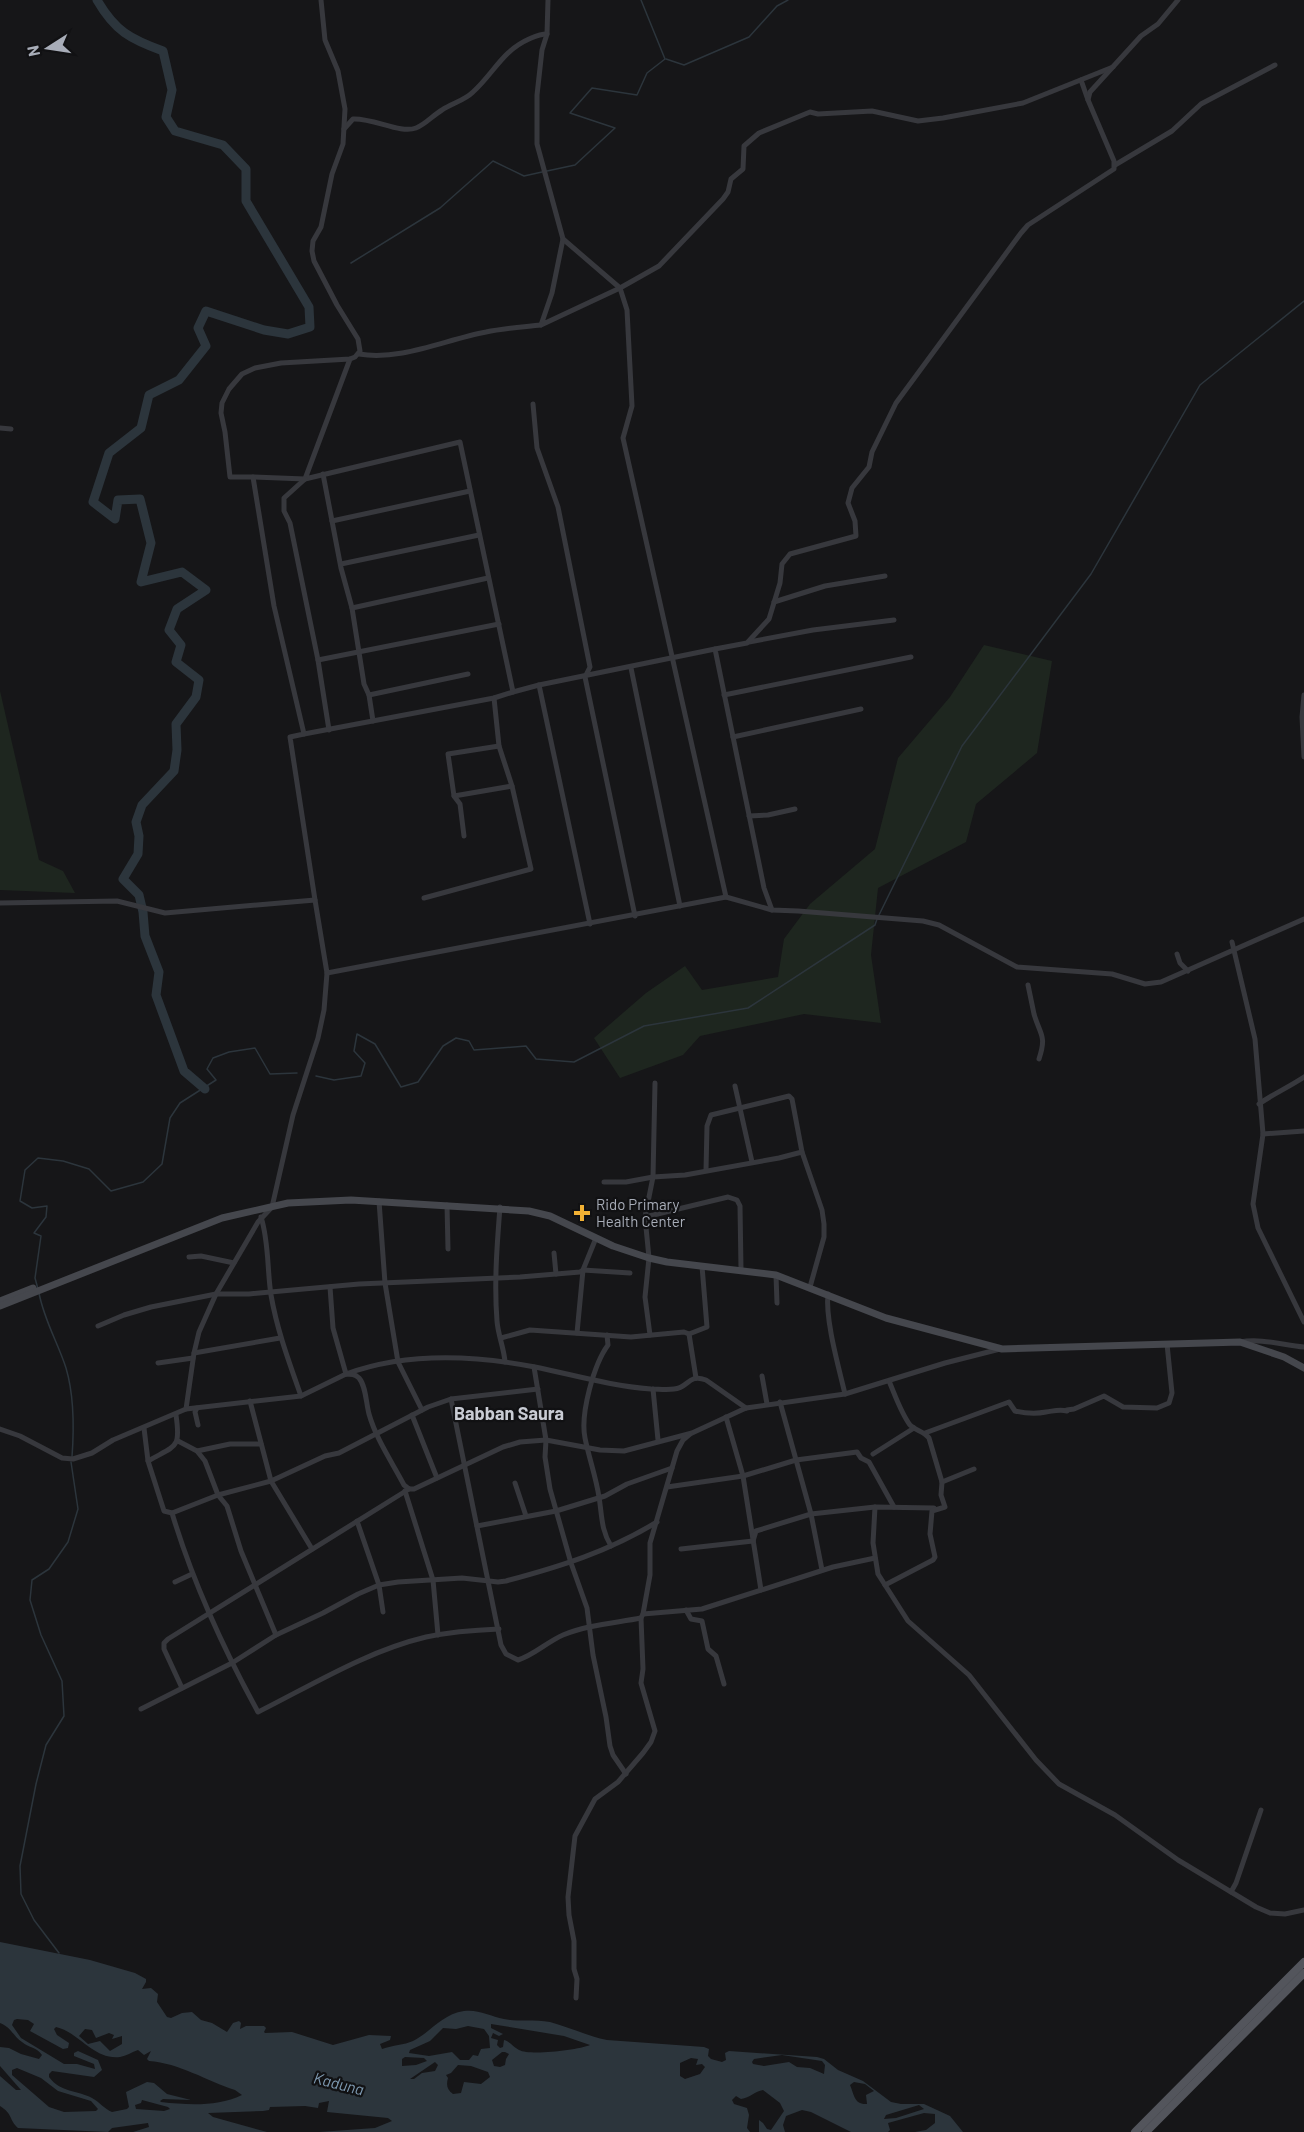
<svg xmlns="http://www.w3.org/2000/svg" width="1304" height="2132" font-family="Barlow,sans-serif">
<style>
.green{fill:#1e261f}
.water{fill:#2c353c;fill-rule:evenodd}
.lines{fill:none;stroke-linecap:round;stroke-linejoin:round}
.stream{stroke:#2c353c;stroke-width:1.5}
.river{stroke:#2c353c;stroke-width:9}
.minor{stroke:#37383d;stroke-width:5}
.secondary{stroke:#45474d;stroke-width:7}
.primary{stroke:#53555c;stroke-width:8}
.poi-dot{fill:#f2b134;stroke:#111113;stroke-width:2}
.labels{text-anchor:middle;dominant-baseline:central;stroke-width:4.5;stroke-linejoin:round;paint-order:stroke}
.poi-label{font-size:15px;fill:#a8adb8;stroke:#111113;text-anchor:start}
.water-label{font-size:16px;font-style:italic;fill:#7f9bb3;stroke:#111113}
.quarter-label{font-size:18px;font-weight:bold;fill:#c9ccd4;stroke:#111113}
</style>
<rect width="100%" height="100%" fill="#161618"/>
<g class="green">
<polygon points="984,645 1052,661 1037,753 976,804 966,842 878,888 871,955 881,1023 804,1014 700,1036 683,1055 620,1078 594,1038 646,993 685,966 702,990 778,977 784,939 810,904 875,849 898,758 950,697"/>
<polygon points="0,691 39,860 63,871 75,893 0,890"/>
</g>
<path class="water" d="M0,1942l90,18 45,13 11,6v3l-4,7 9,-1 7,6 -1,8 10,15 4,1 11,-5 10,-1 9,8 11,3 15,9 6,-9 6,-2 2,2 -1,6 6,-3h18l2,2 -2,4 1,1 27,-1 41,13 36,-10 22,1 -1,4 -10,4 2,5c11,-4 22,-4 31,-8 18,-9 29,-27 51,-30 14,-2 26,5 40,8 15,3 31,0 46,3 19,5 37,14 57,18l97,7 5,2 -1,7 3,3 11,3 4,-2 -1,-7 4,-2 88,6 7,2 14,11 25,11 28,21 10,2h23l26,12 13,16h-48l11,-2 9,-7v-9l-11,-1 -36,10 2,7 -2,2h-37l-40,-20 -9,-2 -16,6 -3,9 2,7h-26v-12l4,3 4,6 4,1 13,-19 -4,-8 -17,-13c-8,1 -13,8 -22,9l-5,-3 -4,4 2,4 13,4 2,7 -2,13 3,4h-431l56,-4 17,-7 -4,-3 -61,-6 2,-11 -10,2 -1,5 -13,-2 -35,1 -1,3 -6,1 -55,2 5,4 54,15h-134l16,-5 -1,-4 -36,5 -4,4 -90,-4c-9,-8 -5,-14 -18,-22v-30l16,14h5l-21,-24v-19l9,1 12,6 18,5 3,-4c-5,-8 -13,-7 -20,-13 -9,-6 -11,-15 -22,-19zM17,2019l11,1 6,4 -4,7 33,18 5,-1 1,-5 -12,-8 -3,-6 2,-2c23,5 37,33 64,30 6,-1 12,-5 18,-7l6,5 7,-4 -4,8 2,2c30,2 58,20 86,29l7,5c-25,12 -54,10 -81,7l-1,-1 3,-2 28,1 -24,-6 -13,-11 -7,-1 -21,10 3,15 -2,2 -15,3c-8,-3 -12,-10 -20,-14 -15,-8 -31,-5 -43,-21v-3l3,-3 42,6 8,-7 -4,-10 -20,-9 -4,2v3l20,8 1,5 -18,-5h-13l-43,-26 -9,-13 2,-5zM491,2024l73,12 26,9c-12,5 -60,11 -71,5 -6,-3 -8,-8 -15,-10l-1,7 -3,1 -3,-3 1,-5 -7,-2 2,-5 6,3 4,-2 -12,-6zM468,2026l16,3 5,7 1,12 -9,1 -3,7 -5,-1 -4,5h-9l-8,-8 -23,4 -20,-3 1,-3 20,-9 13,-13 13,1zM85,2029l7,1 4,8 13,-5 5,2 -2,4 10,-3v8l-12,7 -10,-10 -12,3 -9,-8zM502,2052h3l4,2 -3,5 -1,6 -5,2 -6,-1 -2,-6zM782,2055l40,6 3,4 -1,9 -14,-6 -13,-1 -8,-5 -25,4 -11,-2 -1,-2 2,-3zM405,2057l19,1 3,3 -11,4 -14,1v-7zM691,2058l7,1 -2,6 6,-1 3,3 -5,7 -15,5 -5,-3v-13zM435,2062l3,3 -3,6 -13,2 -8,6h-4zM458,2065l13,1 17,6 2,5 -9,7 -17,-2 -3,11 -8,1c-6,-4 -7,-9 -5,-16l-2,-3 5,-2zM17,2068l24,10 17,13 33,10 7,8 -2,2 -32,1 -15,-5 -37,-32v-5zM854,2082l11,2 9,7 -8,4 1,9c-13,1 -13,-10 -17,-19zM142,2100l26,7 2,2 -6,2 -28,-2 -1,-4 6,-2zM919,2105l5,4 -28,9 -12,1 2,-4z"/>
<g class="lines">
<g class="stream">
<polyline points="666,59 684,65 749,37 777,6 788,0"/>
<polyline points="547,171 575,165 615,128 570,113 592,88 637,95 647,73 665,59 641,0"/>
<polyline points="351,263 440,208 493,161 524,176 542,172"/>
<polyline points="879,915 962,746 1091,574 1200,385 1304,301"/>
<polyline points="316,1076 334,1080 361,1076 365,1063 354,1051 357,1034 375,1044 401,1087 418,1082 443,1046 456,1038 469,1041 474,1050 526,1046 536,1059 574,1062 644,1026 748,1008 875,925 877,919"/>
<polyline points="38,1289 35,1278 41,1236 34,1233 46,1217 47,1206 32,1208 20,1201 25,1170 38,1158 63,1161 89,1169 111,1191 143,1182 162,1164 170,1118 180,1103 216,1080 207,1069 213,1058 229,1052 255,1048 270,1074 297,1073"/>
<path d="M39,1293c5,27 19,50 27,75 8,27 8,62 6,89"/>
<polyline points="59,1953 34,1920 21,1894 20,1866 36,1784 46,1745 64,1716 62,1681 41,1635 30,1600 32,1580 49,1569 68,1542 78,1509 71,1462"/>
</g>
<path class="river" d="M97,0c18,31 33,39 66,51l9,39 -6,27 9,14 48,14 23,24v32l63,106 1,20 -22,7 -24,-4 -58,-19 -8,17 8,18 -27,34 -30,15 -8,33 -32,25 -16,49 22,17 3,-19 22,-1 11,44 -10,39 41,-10 24,18 -29,19 -8,21 12,15 -5,17 23,18 -3,17 -20,27 1,26 -3,21 -32,34 -6,17 3,14 -1,18 -15,25 16,16 4,17 2,24 14,36 -3,23 28,76 21,18"/>
<g class="minor">
<polyline points="548,0 547,34 542,50 537,95 537,144 563,239 620,288 627,310 632,406 623,438 726,897"/>
<polyline points="1081,80 1088,100"/>
<path d="M344,129l9,-10c21,-1 47,15 63,9 10,-4 16,-12 26,-18 10,-7 22,-9 31,-18 21,-19 29,-41 56,-53 7,-3 11,-5 18,-5"/>
<polyline points="1115,165 1172,131 1201,104 1275,65"/>
<polyline points="563,239 552,293 541,325 620,288 659,266 723,199 728,192 731,179 743,169 744,146 759,133 810,112 818,114 872,111 918,121 943,118 1023,103 1113,67"/>
<path d="M359,354c42,7 85,-14 127,-22 18,-4 37,-5 55,-7"/>
<polyline points="350,359 305,479 460,442 513,692 539,685 590,924"/>
<polyline points="533,404 537,448 558,507 590,667 585,677 635,916"/>
<polyline points="0,428 11,429"/>
<polyline points="323,474 341,568 352,608 364,684 369,695 373,721"/>
<polyline points="253,477 305,479"/>
<polyline points="305,479 284,498 284,511 290,523 318,660 329,730"/>
<polyline points="332,521 470,491"/>
<polyline points="341,564 479,535"/>
<polyline points="774,602 825,586 885,576"/>
<polyline points="352,608 488,578"/>
<polyline points="749,642 813,630 894,620"/>
<polyline points="318,660 499,624"/>
<polyline points="631,668 680,906"/>
<polyline points="539,685 715,649"/>
<polyline points="369,695 468,674"/>
<polyline points="724,695 911,657"/>
<polyline points="1304,695 1302,717 1304,757"/>
<polyline points="304,734 494,698 513,692"/>
<polyline points="733,737 861,709"/>
<polyline points="454,796 512,786"/>
<polyline points="749,816 768,815 795,809"/>
<polyline points="464,836 460,804 454,796 448,754 499,746"/>
<polyline points="424,898 531,869 512,786 499,746 494,698"/>
<polyline points="315,900 290,737 304,734 274,606 253,477 230,477 225,432 221,413 222,403 229,389 242,374 255,368 281,363 350,359 355,357 360,351 358,339 337,305 314,261 312,251 313,241 321,227 332,174 343,144 345,109 338,71 325,40 321,0"/>
<polyline points="0,903 117,901 165,913 315,900 327,973 726,897 772,910 798,911 923,921 939,925 1017,967 1112,974 1145,984 1161,982 1304,919"/>
<polyline points="772,910 764,888 715,649 747,643 769,619 780,583 782,564 790,554 856,536 855,521 848,503 852,488 869,467 872,452 896,403 1021,233 1028,225 1114,169 1114,161 1088,100 1090,92 1141,36 1158,24 1178,0"/>
<polyline points="1232,942 1255,1039 1263,1134 1253,1204 1258,1228 1304,1322"/>
<polyline points="1177,954 1180,963 1188,971"/>
<path d="M1028,985c2,10 4,19 6,29 6,21 13,21 5,45"/>
<polyline points="735,1086 752,1162"/>
<path d="M1259,1104c14,-10 30,-17 45,-27"/>
<polyline points="1263,1134 1304,1131"/>
<polyline points="706,1170 707,1126 711,1115 789,1096 792,1099 802,1152 822,1210 824,1224 824,1237 810,1287"/>
<polyline points="604,1182 626,1182 653,1177 685,1175 779,1158 802,1152"/>
<polyline points="379,1201 385,1283 398,1362 422,1410"/>
<polyline points="447,1205 448,1249"/>
<path d="M500,1207c-3,38 -6,76 -3,114 1,14 7,27 8,41"/>
<path d="M261,1217c8,25 6,52 10,78 6,35 18,67 30,101"/>
<polyline points="645,1217 728,1197 737,1200 740,1206 741,1269"/>
<polyline points="554,1253 556,1274"/>
<polyline points="189,1257 201,1256 234,1263"/>
<polyline points="776,1275 777,1303"/>
<path d="M330,1287l3,41 13,46c60,-22 127,-19 189,-7 39,8 76,19 116,22 7,0 16,1 23,0 15,-1 14,-16 32,-9l40,28"/>
<path d="M828,1294c-3,26 11,74 17,100"/>
<polyline points="98,1326 124,1315 151,1307 216,1294 249,1294 359,1284 520,1277 580,1272 583,1270 596,1238"/>
<polyline points="577,1333 583,1270 630,1273"/>
<polyline points="689,1334 696,1378"/>
<path d="M607,1335l1,10c-14,19 -28,69 -23,93 4,20 11,39 14,59 3,18 2,33 12,49"/>
<polyline points="650,1335 645,1297 649,1258 645,1217 653,1177 655,1083"/>
<polyline points="501,1338 530,1330 631,1337 684,1332 689,1334 707,1327 702,1266"/>
<path d="M1240,1342c21,-4 43,3 64,5"/>
<polyline points="194,1353 280,1338"/>
<polyline points="158,1363 193,1358"/>
<polyline points="534,1367 546,1440 545,1457 550,1489 571,1563 587,1608 593,1655 606,1717 610,1746 613,1755 626,1774"/>
<polyline points="762,1376 767,1404"/>
<polyline points="653,1389 658,1440"/>
<path d="M451,1399l50,246 5,9 12,6c16,-5 29,-18 45,-25 24,-10 52,-12 78,-17"/>
<polyline points="250,1401 271,1481 312,1549"/>
<polyline points="780,1402 811,1514 822,1570"/>
<polyline points="197,1408 195,1412 198,1425"/>
<polyline points="186,1409 194,1353 199,1332 216,1294 258,1222 272,1207 293,1115 318,1038 324,1010 327,973"/>
<polyline points="1067,1410 1074,1409 1104,1396 1123,1407 1157,1408 1169,1403 1172,1393 1167,1344"/>
<path d="M176,1415c5,34 0,30 -28,46l16,50 8,2c21,70 51,135 86,199 54,-27 109,-61 168,-75 24,-5 48,-7 73,-8"/>
<polyline points="412,1415 437,1478"/>
<polyline points="726,1417 743,1476 761,1590"/>
<polyline points="144,1428 148,1461"/>
<path d="M0,1429l20,7 42,22 11,1 19,-6 21,-13 73,-31 115,-13 45,-22c5,0 9,0 13,4 7,8 7,25 10,36 7,25 23,48 35,71l5,4h5l89,-42 17,-5 26,-2 54,10 24,1 68,-18 54,-25 99,-14 100,-31 55,-14"/>
<path d="M925,1433l84,-31 6,9c9,2 21,3 31,1 8,-1 13,-3 21,-1"/>
<polyline points="178,1441 197,1451 205,1461 218,1495 227,1506 241,1551 276,1635"/>
<polyline points="197,1451 230,1444 261,1444"/>
<polyline points="873,1454 914,1428"/>
<polyline points="942,1482 974,1469"/>
<polyline points="515,1483 526,1516"/>
<polyline points="667,1487 743,1476 796,1460 857,1452 861,1458 869,1462 894,1507"/>
<polyline points="405,1491 433,1580 438,1635"/>
<polyline points="875,1507 873,1543 878,1574 908,1621 969,1675 1036,1760 1059,1784 1115,1815 1178,1860 1256,1907 1270,1913 1285,1914 1304,1910"/>
<polyline points="172,1513 218,1495 271,1481 325,1456 339,1453 428,1407 451,1399 538,1389"/>
<polyline points="357,1521 379,1585 383,1612"/>
<polyline points="477,1526 556,1511 605,1496 627,1484 672,1468"/>
<polyline points="753,1541 756,1531 811,1514 875,1507 934,1508"/>
<polyline points="681,1549 753,1541"/>
<polyline points="175,1582 192,1574"/>
<path d="M885,1585l48,-25 2,-3 -5,-23 2,-23 13,-4 -4,-12 1,-13 -13,-44c-5,-7 -13,-7 -19,-13 -9,-12 -15,-30 -21,-44"/>
<polyline points="686,1610 691,1619 702,1621 708,1649 716,1656 724,1684"/>
<polyline points="643,1614 702,1609 833,1567 875,1558"/>
<polyline points="182,1688 164,1649 164,1643 168,1639 409,1489"/>
<path d="M141,1709l91,-46 44,-28 47,-22 35,-19 21,-9 19,-3 64,-4 36,4 8,-1c56,-15 101,-29 151,-59"/>
<polyline points="1231,1892 1236,1883 1261,1810"/>
<polyline points="576,1998 577,1979 574,1969 574,1941 569,1915 568,1897 575,1836 595,1799 618,1782 643,1753 651,1742 655,1731 641,1683 643,1669 641,1618 643,1614 650,1575 650,1543 677,1451 683,1440 690,1434"/>
</g>
<g class="secondary">
<polyline points="0,1301 33,1288"/>
<polyline points="0,1306 222,1218 288,1203 351,1200 529,1211 550,1216 613,1246 649,1258 667,1262 776,1275 886,1318 1002,1349 1240,1342 1284,1357 1304,1368"/>
</g>
<g class="primary">
<polyline points="1135,2132 1304,1962"/>
<polyline points="1146,2132 1304,1973"/>
</g>
</g>
<path class="poi-dot" d="M579 1204h6v6h6v6h-6v6h-6v-6h-6v-6h6z"/>
<g class="labels">
<g class="poi-label">
<text x="596" y="1204">Rido Primary<tspan x="596" dy="17">Health Center</tspan></text>
</g>
<g class="water-label">
<text transform="translate(339 2083) rotate(14)">Kaduna</text>
</g>
<g class="quarter-label">
<text x="509" y="1413">Babban Saura</text>
</g>
</g>
<g transform="translate(48 48) rotate(258)" stroke="#111113" stroke-width="4.5" paint-order="stroke">
<path d="M0-4.5L10 22L0 15L-10 22Z" fill="#a8adb8"/>
<text y="-9" font-size="16" font-weight="bold" text-anchor="middle" fill="#a8adb8">N</text>
</g>
</svg>
